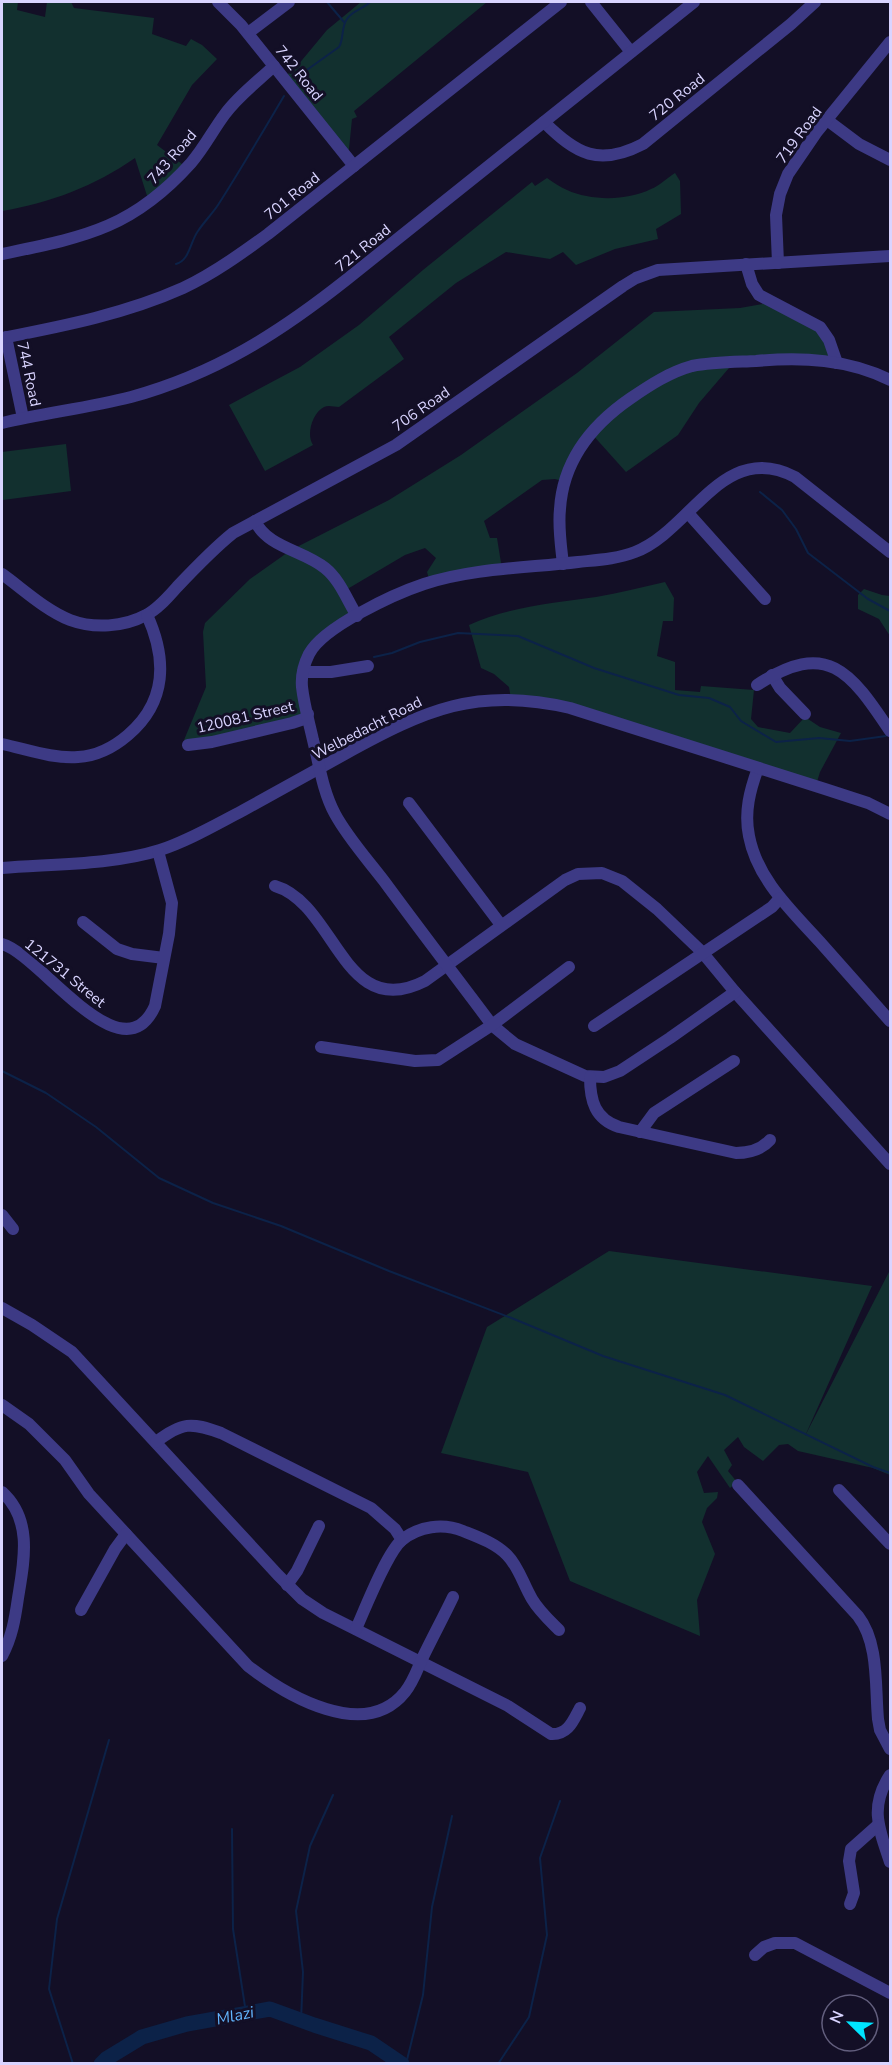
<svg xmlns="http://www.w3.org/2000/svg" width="892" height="2065" font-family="'Nunito Sans',sans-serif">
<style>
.green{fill:#12302f}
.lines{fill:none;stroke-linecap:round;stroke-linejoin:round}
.stream{stroke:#0c2248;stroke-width:2}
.river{stroke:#0c2248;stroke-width:15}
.minor{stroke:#3d3a85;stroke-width:12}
.labels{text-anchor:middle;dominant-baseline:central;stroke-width:6;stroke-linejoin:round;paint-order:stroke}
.street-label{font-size:15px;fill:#d9d4ff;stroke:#130f26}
.water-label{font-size:16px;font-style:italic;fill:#62b6ff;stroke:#130f26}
</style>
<rect width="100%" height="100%" fill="#130f26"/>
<g class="green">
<path d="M2,2h16l-1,8 28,7 2,-15h24l3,6 80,10 -2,16 34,12 5,-7 11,6 15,14 -25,26 -35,60 29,22 -37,35 -14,-44c-40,28 -85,45 -133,53z"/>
<polygon points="361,2 487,2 354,111 357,117 352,119 349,149 345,155 282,77 293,71 327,30"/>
<path d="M675,173l5,8 1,33 -25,15 2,10 -43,10 -39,16 -13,-13 -13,7 -44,-7 -50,31 -67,54 15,22 -65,48c-5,0 -10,-2 -15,0 -12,6 -18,28 -11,38l-48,26 -36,-66 71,-38 59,-42 64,-55 109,-88 3,4 12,-8c6,4 13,9 20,12 24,11 60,11 84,-1 8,-3 16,-11 24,-16z"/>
<polygon points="769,303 814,323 830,354 826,359 735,361 699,403 678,435 626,472 591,433 566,482 555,479 542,480 484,521 490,538 497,538 502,569 430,582 427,572 436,558 425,548 405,555 344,591 357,615 307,656 308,714 188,744 184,740 206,687 203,632 205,623 250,579 291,550 389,500 461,455 577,373 654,312 740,308"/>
<polygon points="66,444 71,491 3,500 2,452"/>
<path d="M665,582l9,16 -1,23h-10l-6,35 18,6v28l25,2 1,-6 53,4 -3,29 7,8 32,6 15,-16 15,10 21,6 -21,39 -4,13 -137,-45 -168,-41 -2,-12 -15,-13 -13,-6 -12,-43c40,-18 84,-22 127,-28 23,-4 46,-10 69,-15z"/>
<polygon points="864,589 882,595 890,596 890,636 879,619 858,609 858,595"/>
<polygon points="609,1251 872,1286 805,1436 890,1270 890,1475 873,1468 798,1451 788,1444 779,1445 763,1461 744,1447 738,1437 724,1450 732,1465 728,1471 737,1482 730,1488 708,1456 697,1472 704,1493 718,1492 717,1498 707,1508 702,1522 715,1554 697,1600 700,1636 570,1581 528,1472 441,1453 487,1327"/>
</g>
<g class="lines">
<g class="stream">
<polyline points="327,2 344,22"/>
<path d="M297,77l42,-30c5,-8 2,-20 8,-28 5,-8 16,-10 23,-17"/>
<path d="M176,264c14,-4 14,-22 22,-33 6,-9 14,-17 20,-26 23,-36 44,-72 66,-109"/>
<polyline points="760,492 782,510 796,529 808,553 868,599 890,611"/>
<polyline points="374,657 392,653 420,642 458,633 518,636 594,668 679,695 709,698 730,707 741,721 776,742 819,738 850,741 886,736"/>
<polyline points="2,1071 46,1093 96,1127 159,1178 213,1203 281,1226 389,1271 514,1319 603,1356 725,1395 873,1467 890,1473"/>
<polyline points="232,1829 233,1929 246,2013"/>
<polyline points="301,2021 303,1972 296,1911 310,1846 333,1795"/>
<polyline points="73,2064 49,1989 57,1919 109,1740"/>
<polyline points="406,2064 423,1995 432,1907 452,1816"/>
<polyline points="498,2064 529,2017 547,1935 540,1858 560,1801"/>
</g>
<polyline class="river" points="101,2064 106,2059 142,2037 187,2024 270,2009 314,2025 371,2043 402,2064"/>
<g class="minor">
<polyline points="218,2 241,25 354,166"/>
<polyline points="591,2 631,52"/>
<polyline points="248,33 289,2"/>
<polyline points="827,120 859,144 890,160"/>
<path d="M544,122c32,32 55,45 99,22l148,-120 24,-22"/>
<path d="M2,254c82,-17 130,-25 189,-91 13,-15 22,-33 34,-49 13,-18 32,-32 49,-48"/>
<polyline points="778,263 776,215 780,194 788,174 816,133 890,42"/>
<polyline points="746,264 752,284 759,295 820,327 829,340 837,363"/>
<polyline points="6,337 23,418"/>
<path d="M2,338c61,-12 123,-24 181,-50 30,-14 58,-34 85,-54l293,-232"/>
<path d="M2,423c42,-10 86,-15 129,-26 84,-23 148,-64 215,-117l348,-278"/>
<polyline points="688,513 765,599"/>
<path d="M255,521c13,27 48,29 70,47 15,12 22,32 32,48"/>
<path d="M563,564c-2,-18 -5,-37 -3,-55 3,-49 33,-85 71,-111 19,-13 39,-26 61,-32 20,-4 43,-4 64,-5 46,-4 92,-2 134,19"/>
<path d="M2,574c21,15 43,36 68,46 24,9 54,7 76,-5 12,-6 22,-18 31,-28 18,-19 36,-38 56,-54l163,-88 227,-159 13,-8 22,-8 232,-14"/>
<polyline points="303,672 331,672 368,666"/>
<polyline points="772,675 780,688 805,714"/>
<path d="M757,685c70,-46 93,-14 133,46"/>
<path d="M2,744c24,5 51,15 76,13 19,-1 36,-10 50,-22 39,-33 39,-76 19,-120"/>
<polyline points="188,745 212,742 292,723 304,719 308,714"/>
<path d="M758,768c-8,22 -14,44 -9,68 8,43 42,74 71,106 23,26 47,53 70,79"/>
<polyline points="409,803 501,925"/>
<path d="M2,868c48,-4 111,-3 158,-18 28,-9 55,-25 82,-39 34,-19 69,-38 103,-57 80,-44 132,-68 225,-46l255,81 43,14 22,11"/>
<path d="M275,886c61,18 68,137 150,95l140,-101 13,-6 24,-1 20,8 35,28 45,43 33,40 155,172"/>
<polyline points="83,922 117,949 132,954 164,958"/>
<path d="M2,944c38,10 120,135 153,62l14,-72 3,-31 -14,-52"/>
<path d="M735,992l-65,46 -50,33 -16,6 -19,-1 -70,-32 -23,-19c-36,-48 -72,-95 -108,-144 -16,-21 -36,-43 -49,-67 -12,-22 -16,-50 -22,-74 -4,-18 -9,-35 -11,-53 -1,-11 2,-23 7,-33 14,-27 85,-60 115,-70 49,-16 103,-16 154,-22 19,-2 39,-3 57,-10 56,-21 88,-113 160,-75l95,75"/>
<polyline points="594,1026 772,907 780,898"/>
<polyline points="321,1047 415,1061 438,1060 492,1025 569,967"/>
<path d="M590,1077c0,24 5,42 29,50l117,26c12,0 25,-3 34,-13"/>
<polyline points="640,1132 654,1113 734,1061"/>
<polyline points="2,1215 13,1229"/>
<path d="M2,1308l30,17 40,27 206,223 24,24 21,14 185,93 43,28c17,1 22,-13 29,-26"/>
<path d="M2,1405l27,19 36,36 24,34 159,172c39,30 117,76 157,26 8,-10 12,-22 17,-33 10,-21 21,-41 31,-62"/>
<path d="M156,1442c26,-20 35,-20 65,-9l150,75 24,21 7,11"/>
<path d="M738,1485l120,131c21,27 17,70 20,103l2,11 10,19"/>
<polyline points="839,1490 890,1544"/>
<path d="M2,1492c31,28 22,69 16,106 -3,21 -6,39 -16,58"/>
<polyline points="287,1585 297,1571 319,1526"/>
<polyline points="81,1610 115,1549 126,1534"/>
<path d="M356,1629c9,-20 31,-77 46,-89 17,-14 41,-17 61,-9 15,6 32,12 44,24 12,12 16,29 25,44 7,12 17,21 27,31"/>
<path d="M890,1775c-21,32 -11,54 0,87"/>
<polyline points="850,1904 854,1893 849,1861 851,1849 878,1825"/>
<polyline points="755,1955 764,1947 775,1943 795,1943 890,1993"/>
</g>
</g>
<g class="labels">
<g class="street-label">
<text transform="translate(299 73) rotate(51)">742 Road</text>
<text transform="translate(677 97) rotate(-39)">720 Road</text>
<text transform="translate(799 135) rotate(-54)">719 Road</text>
<text transform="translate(172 157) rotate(-49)">743 Road</text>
<text transform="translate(292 196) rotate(-39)">701 Road</text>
<text transform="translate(363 248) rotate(-39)">721 Road</text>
<text transform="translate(29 374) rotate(78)">744 Road</text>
<text transform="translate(421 409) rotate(-35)">706 Road</text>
<text transform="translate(245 717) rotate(-13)">120081 Street</text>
<text transform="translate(367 728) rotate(-27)">Welbedacht Road</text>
<text transform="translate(65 973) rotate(39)">121731 Street</text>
</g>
<g class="water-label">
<text transform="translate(235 2016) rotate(-12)">Mlazi</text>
</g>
</g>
<rect width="892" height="2065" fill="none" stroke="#d9d4ff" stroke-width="6"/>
<g transform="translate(850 2023) rotate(294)"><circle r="28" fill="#130f26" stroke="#625e7d" stroke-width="1.5"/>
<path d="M0-4.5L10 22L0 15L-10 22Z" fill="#00e5ff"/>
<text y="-9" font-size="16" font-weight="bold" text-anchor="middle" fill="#d9d4ff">N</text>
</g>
</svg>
